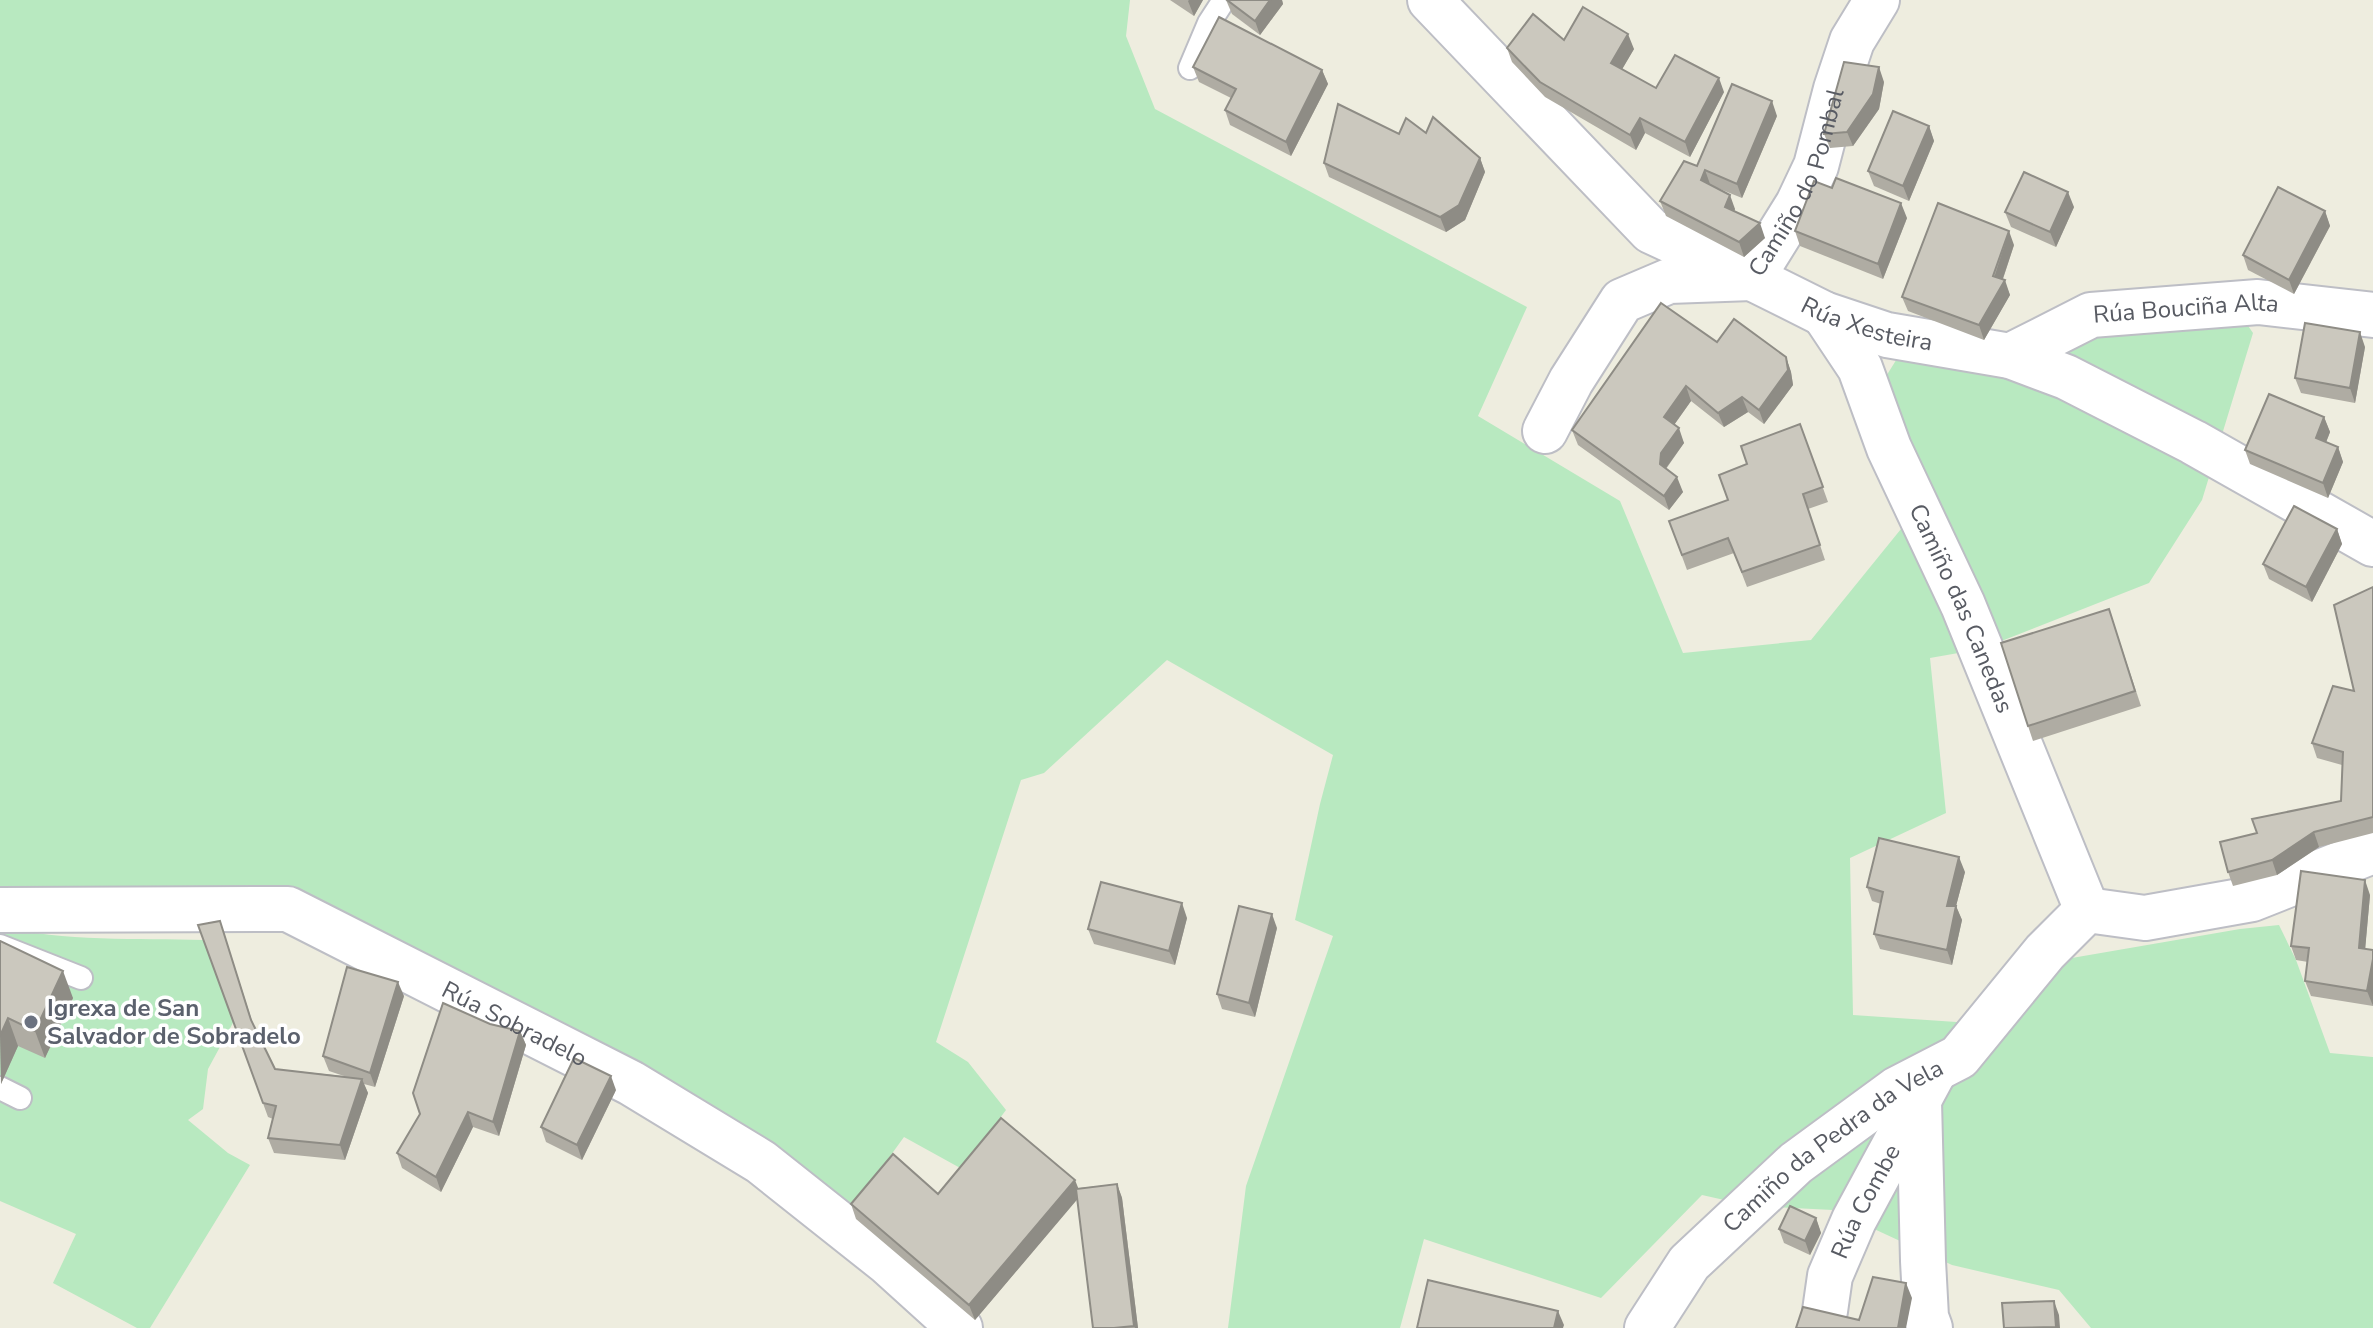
<svg xmlns="http://www.w3.org/2000/svg" width="2373" height="1328" font-family="'Nunito Sans',sans-serif">
<style>
.green{fill:#b8e9c0}
.lines{fill:none;stroke-linecap:round;stroke-linejoin:round}
.lane-casing{stroke:#bdbec5;stroke-width:26}
.street-casing{stroke:#bdbec5;stroke-width:48}
.lane{stroke:#fff;stroke-width:22}
.street{stroke:#fff;stroke-width:44}
.wall{fill:#afaca3}
.shaded-wall{fill:#8e8c85}
.building{fill:#cbc8be;stroke:#8e8c85;stroke-width:2}
.worship-dot{fill:#6b7280;stroke:#fff;stroke-width:3}
.labels{text-anchor:middle;dominant-baseline:central;stroke-width:7;stroke-linejoin:round;paint-order:stroke}
.street-label{font-size:24px;fill:#585b63;stroke:#fff}
.worship-label{font-size:24px;font-weight:bold;fill:#5b616d;stroke:#fff;text-anchor:start}
</style>
<rect width="100%" height="100%" fill="#eeeddf"/>
<g class="green">
<polygon points="0,0 1130,0 1126,36 1155,109 1527,307 1478,416 1620,501 1683,653 1811,640 1918,508 1880,386 1903,349 2233,304 2253,333 2202,500 2149,583 1981,649 1930,658 1946,813 1850,858 1853,1015 1986,1024 2066,959 2240,929 2279,925 2296,960 2330,1053 2373,1057 2373,1328 2091,1328 2059,1290 1952,1265 1833,1210 1751,1206 1702,1195 1601,1298 1424,1239 1400,1328 1228,1328 1246,1186 1333,936 1295,920 1320,804 1333,755 1167,660 1044,773 1021,780 936,1042 968,1062 1006,1110 962,1169 904,1137 840,1225 288,909 0,886"/>
<path d="M0,926c63,16 138,12 204,14l30,81 -26,48 -5,40 -15,11 40,33 22,12 -100,163h-13l-84,-45 23,-49 -76,-33z"/>
</g>
<g class="lines">
<defs>
<g id="lane">
<polyline points="1190,68 1209,23 1224,0"/>
<polyline points="0,946 81,978"/>
<polyline points="0,1088 20,1098"/>
</g>
<g id="street">
<path id="s1" d="M1430,0l221,231 101,47 72,36 63,21 123,21 56,21 127,65 180,102"/>
<path id="s2" d="M1824,314l36,54 29,80 74,157 124,305"/>
<path id="s3" d="M2010,356l81,-41 167,-13 115,13"/>
<path id="s4" d="M1545,431l26,-50 51,-80 47,-20 83,-3 46,-74 18,-38 20,-77 16,-48 25,-41"/>
<path id="s5" d="M0,910l288,-1 343,174 130,79 126,100 73,66"/>
<polyline points="1919,1101 1923,1261 1926,1317 1930,1328"/>
<path id="s6" d="M1825,1311l5,-35 24,-56 81,-150"/>
<path id="s7" d="M1647,1328l42,-65 107,-100 101,-74 62,-32 86,-105 42,-42 58,8 107,-19 121,-48"/>
</g>
</defs>
<use href="#lane" class="lane-casing"/>
<use href="#street" class="street-casing"/>
<use href="#lane" class="lane"/>
<use href="#street" class="street"/>
</g>
<g class="wall">
<polygon points="1170,0 1203,0 1194,16"/>
<polygon points="1226,0 1282,0 1283,4 1260,35 1232,14"/>
<polygon points="1564,40 1634,49 1622,69 1656,88 1724,92 1690,157 1645,133 1636,150 1545,97 1512,62 1507,48"/>
<polygon points="1193,67 1322,70 1328,84 1291,156 1230,125 1225,110 1231,98 1199,82"/>
<polygon points="1884,82 1879,109 1853,146 1830,148 1824,134"/>
<polygon points="1777,116 1742,198 1710,185 1735,209 1734,211 1765,238 1744,257 1666,216 1660,201 1697,166"/>
<polygon points="1929,126 1934,141 1909,201 1874,186 1868,171"/>
<polygon points="1426,133 1480,158 1485,172 1465,220 1446,232 1329,177 1324,163 1399,134"/>
<polygon points="2074,207 2056,247 2011,227 2005,212"/>
<polygon points="2325,211 2330,226 2294,294 2248,270 2243,255"/>
<polygon points="1907,218 1883,279 1800,246 1795,231"/>
<polygon points="2014,245 2003,279 2010,295 1984,340 1908,311 1902,297"/>
<polygon points="1717,342 1786,357 1791,372 1793,385 1764,424 1748,412 1724,427 1691,401 1674,425 1684,443 1666,469 1683,492 1669,510 1578,445 1572,430"/>
<polygon points="2365,347 2355,403 2301,393 2295,378"/>
<polygon points="2324,417 2330,432 2326,442 2338,447 2343,462 2328,498 2250,464 2245,450"/>
<polygon points="1800,424 1828,502 1808,509 1825,560 1747,587 1734,553 1687,570 1669,521 1728,500 1747,464"/>
<polygon points="2337,529 2342,544 2312,602 2269,579 2263,564"/>
<polygon points="2373,587 2373,833 2319,847 2277,875 2233,886 2228,872 2257,833 2341,801 2342,765 2317,758 2312,743 2354,691"/>
<polygon points="2109,609 2141,706 2033,741 2028,726"/>
<polygon points="1965,872 1956,906 1962,920 1952,965 1880,949 1874,934 1881,904 1872,901 1867,887"/>
<polygon points="2370,895 2365,949 2373,1006 2311,996 2305,981 2308,962 2296,960 2291,946"/>
<polygon points="1187,918 1175,965 1094,944 1088,929"/>
<polygon points="220,921 253,1024 275,1069 344,1076 329,1071 323,1056 404,996 375,1087 364,1084 368,1093 345,1160 274,1153 268,1138 273,1119 268,1117 198,925"/>
<polygon points="1277,928 1255,1017 1222,1009 1217,994"/>
<polygon points="0,941 73,998 45,1058 18,1046 1,1084"/>
<polygon points="490,1024 520,1031 526,1045 499,1136 473,1127 441,1192 402,1168 397,1153"/>
<polygon points="616,1090 582,1160 546,1142 541,1127"/>
<polygon points="1117,1184 1122,1198 1138,1328 1093,1328 1077,1199 975,1320 856,1219 851,1204 938,1194 1079,1188"/>
<polygon points="1816,1218 1821,1233 1810,1255 1784,1243 1779,1229"/>
</g>
<g class="shaded-wall">
<polygon points="1189,0 1203,0 1194,16 1188,1"/>
<polygon points="1270,0 1282,0 1283,4 1260,35 1255,21"/>
<polygon points="1628,34 1634,49 1617,78 1611,63"/>
<polygon points="1879,67 1884,82 1879,109 1853,146 1847,132"/>
<polygon points="1322,70 1328,84 1291,156 1286,142"/>
<polygon points="1719,78 1724,92 1690,157 1685,142"/>
<polygon points="1772,101 1777,116 1742,198 1737,184"/>
<polygon points="1640,118 1645,133 1636,150 1630,135"/>
<polygon points="1929,126 1934,141 1909,201 1903,186"/>
<polygon points="1480,158 1485,172 1465,220 1446,232 1440,217"/>
<polygon points="1705,170 1710,184 1701,180"/>
<polygon points="2068,192 2074,207 2056,247 2050,232"/>
<polygon points="1730,195 1735,209 1730,222 1725,207"/>
<polygon points="1901,203 1907,218 1883,279 1878,264"/>
<polygon points="2325,211 2330,226 2294,294 2289,280"/>
<polygon points="1760,223 1765,238 1744,257 1739,242"/>
<polygon points="2009,231 2014,245 1999,290 2005,280 2010,295 1984,340 1979,325"/>
<polygon points="2360,332 2365,347 2355,403 2350,388"/>
<polygon points="1786,357 1791,372 1793,385 1764,424 1759,410"/>
<polygon points="1686,386 1691,401 1669,432 1664,417"/>
<polygon points="1742,397 1748,412 1724,427 1718,413"/>
<polygon points="2324,417 2330,432 2322,453 2316,438"/>
<polygon points="1679,428 1684,443 1666,468 1665,479 1660,464 1661,453"/>
<polygon points="2338,447 2343,462 2328,498 2323,483"/>
<polygon points="1677,477 1683,492 1669,510 1664,496"/>
<polygon points="2337,529 2342,544 2312,602 2306,587"/>
<polygon points="2314,832 2319,847 2277,875 2272,860"/>
<polygon points="1959,857 1965,872 1956,906 1962,920 1952,965 1947,950 1947,906"/>
<polygon points="2365,880 2370,895 2364,962 2359,948"/>
<polygon points="1182,903 1187,918 1175,965 1169,951"/>
<polygon points="1272,914 1277,928 1255,1017 1249,1003"/>
<polygon points="2373,959 2373,1006 2367,991"/>
<polygon points="63,971 73,998 45,1058 35,1031"/>
<polygon points="398,982 404,996 375,1087 370,1073"/>
<polygon points="8,1018 18,1046 1,1084 0,1036"/>
<polygon points="520,1031 526,1045 499,1136 493,1122"/>
<polygon points="611,1076 616,1090 582,1160 577,1145"/>
<polygon points="362,1079 368,1093 345,1160 340,1145"/>
<polygon points="468,1112 473,1127 441,1192 436,1177"/>
<polygon points="1075,1180 1081,1195 975,1320 969,1305"/>
<polygon points="1117,1184 1122,1198 1138,1328 1135,1328 1134,1326"/>
<polygon points="1816,1218 1821,1233 1810,1255 1805,1241"/>
<polygon points="1906,1283 1912,1298 1906,1328 1898,1328"/>
<polygon points="2054,1301 2059,1315 2060,1328 2056,1328 2056,1327"/>
<polygon points="1558,1311 1564,1325 1563,1328 1554,1328"/>
</g>
<g class="building">
<polygon points="1227,0 1270,0 1255,21"/>
<polygon points="1583,7 1628,34 1611,63 1656,88 1675,55 1719,78 1685,142 1640,118 1630,135 1540,82 1507,48 1533,14 1564,40"/>
<polygon points="1219,17 1322,70 1286,142 1225,110 1236,89 1193,67"/>
<polygon points="1844,62 1879,67 1873,94 1847,132 1824,134"/>
<polygon points="1732,84 1772,101 1737,184 1705,170 1701,180 1730,195 1725,207 1760,223 1739,242 1660,201 1684,161 1697,166"/>
<polygon points="1338,104 1399,134 1406,118 1426,133 1433,117 1480,158 1459,205 1440,217 1324,163"/>
<polygon points="1893,111 1929,126 1903,186 1868,171"/>
<polygon points="2024,172 2068,192 2050,232 2005,212"/>
<polygon points="1836,178 1901,203 1878,264 1795,231 1814,181 1832,188"/>
<polygon points="2278,187 2325,211 2289,280 2243,255"/>
<polygon points="1938,203 2009,231 1993,276 2005,280 1979,325 1902,297"/>
<polygon points="1661,303 1717,342 1734,319 1786,357 1788,370 1759,410 1742,397 1718,413 1686,386 1664,417 1679,428 1661,453 1660,464 1677,477 1664,496 1572,430"/>
<polygon points="2305,323 2360,332 2350,388 2295,378"/>
<polygon points="2269,394 2324,417 2316,438 2338,447 2323,483 2245,450"/>
<polygon points="1800,424 1823,487 1803,494 1820,545 1742,572 1728,538 1682,555 1669,521 1728,500 1719,475 1747,464 1741,446"/>
<polygon points="2294,506 2337,529 2306,587 2263,564"/>
<polygon points="2373,587 2373,817 2314,832 2272,860 2228,872 2220,842 2257,833 2252,819 2341,801 2343,752 2312,743 2333,686 2354,691 2334,605"/>
<polygon points="2109,609 2135,691 2028,726 2001,643"/>
<polygon points="1879,838 1959,857 1947,906 1956,906 1947,950 1874,934 1883,892 1867,887"/>
<polygon points="2301,871 2365,880 2359,948 2373,950 2373,959 2367,991 2305,981 2309,948 2291,946"/>
<polygon points="1101,882 1182,903 1169,951 1088,929"/>
<polygon points="1239,906 1272,914 1249,1003 1217,994"/>
<polygon points="220,921 251,1020 275,1069 362,1079 340,1145 268,1138 276,1106 263,1103 198,925"/>
<polygon points="0,941 63,971 35,1031 8,1018 0,1036"/>
<polygon points="347,967 398,982 370,1073 323,1056"/>
<polygon points="443,1003 490,1024 520,1031 493,1122 468,1112 436,1177 397,1153 420,1114 413,1093"/>
<polygon points="574,1058 611,1076 577,1145 541,1127"/>
<polygon points="1001,1118 1075,1180 969,1305 851,1204 893,1154 938,1194"/>
<polygon points="1117,1184 1134,1326 1114,1328 1093,1328 1076,1189"/>
<polygon points="1790,1206 1816,1218 1805,1241 1779,1229"/>
<polygon points="1873,1277 1906,1283 1898,1328 1796,1328 1803,1307 1859,1320"/>
<polygon points="1428,1280 1558,1311 1554,1328 1417,1328"/>
<polygon points="2054,1301 2056,1327 2004,1328 2002,1303"/>
</g>
<circle class="worship-dot" cx="31" cy="1022" r="8"/>
<g class="labels">
<g class="street-label">
<text stroke="none"><textPath href="#s4" startOffset="392">Camiño do Pombal</textPath></text>
<text stroke="none"><textPath href="#s3" startOffset="186">Rúa Bouciña Alta</textPath></text>
<text stroke="none"><textPath href="#s1" startOffset="556">Rúa Xesteira</textPath></text>
<text stroke="none"><textPath href="#s2" startOffset="326">Camiño das Canedas</textPath></text>
<text stroke="none"><textPath href="#s5" startOffset="542">Rúa Sobradelo</textPath></text>
<text stroke="none"><textPath href="#s7" startOffset="264">Camiño da Pedra da Vela</textPath></text>
<text stroke="none"><textPath href="#s6" startOffset="118">Rúa Combe</textPath></text>
</g>
<g class="worship-label">
<text x="47" y="1008">Igrexa de San<tspan x="47" dy="28">Salvador de Sobradelo</tspan></text>
</g>
</g>
</svg>
